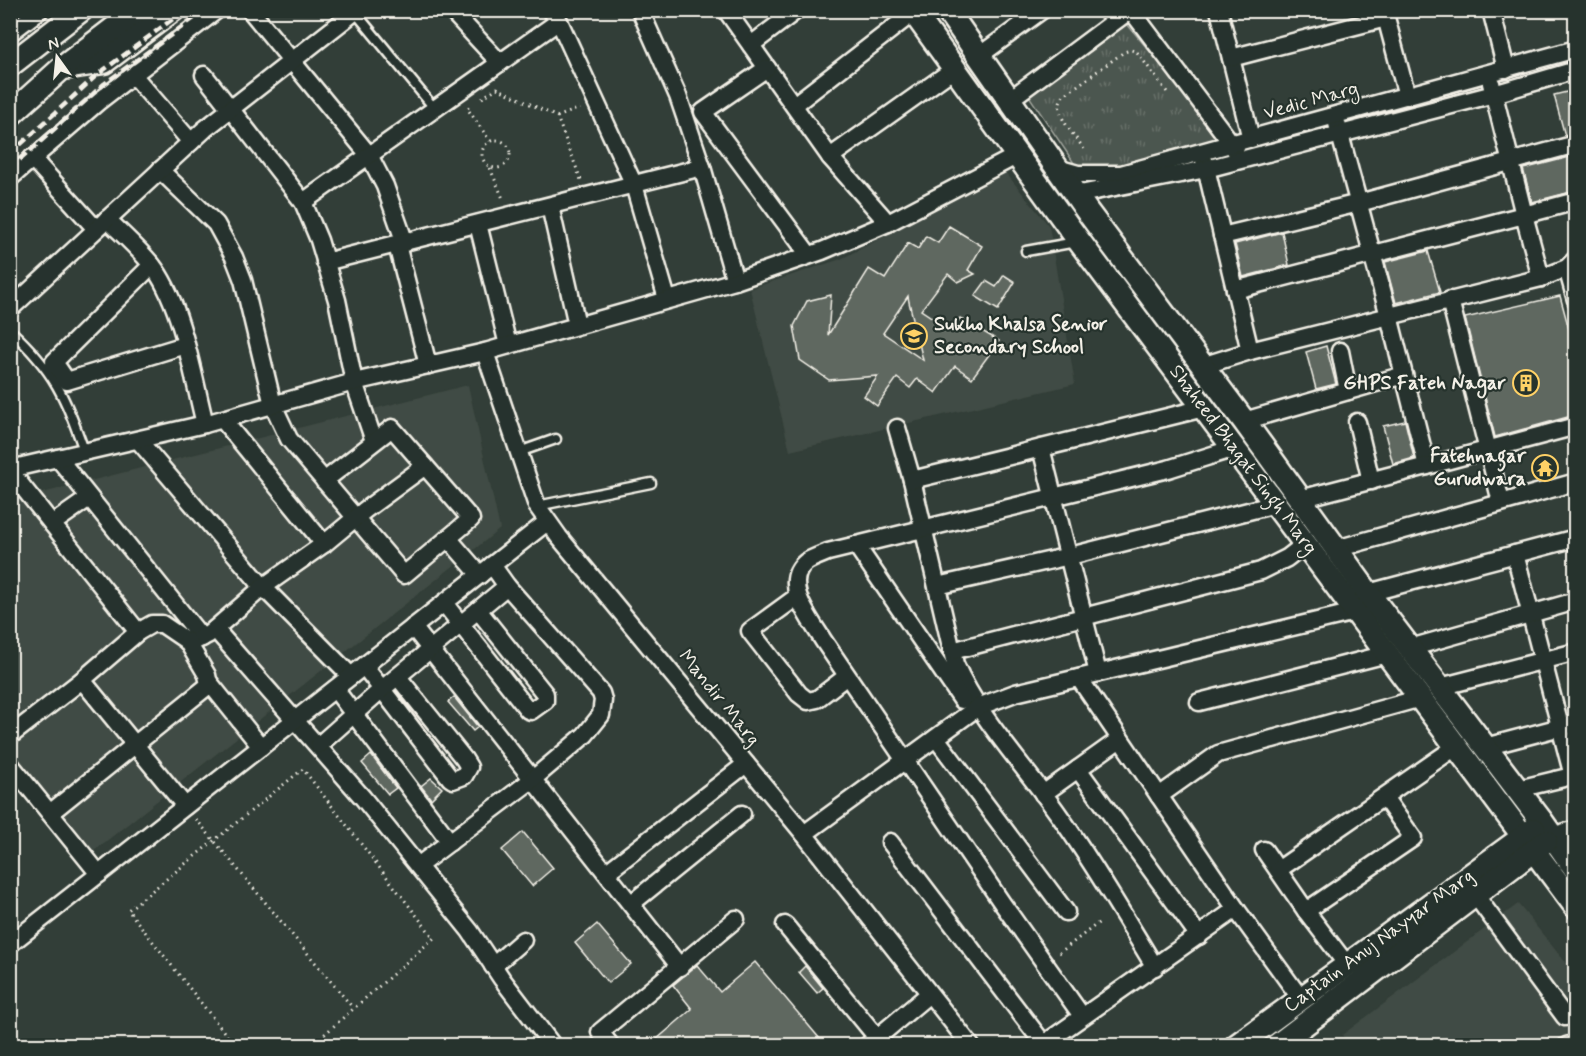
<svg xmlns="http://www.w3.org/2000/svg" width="1586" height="1056" font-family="Mynerve,sans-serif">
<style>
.built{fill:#404b44}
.park{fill:url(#park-tufts);stroke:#a0a49c;stroke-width:1.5}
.building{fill:#5f6861;stroke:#f4f1e8;stroke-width:1.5;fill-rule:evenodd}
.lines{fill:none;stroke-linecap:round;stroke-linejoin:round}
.lane-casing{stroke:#f4f1e8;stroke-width:13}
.street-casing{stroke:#f4f1e8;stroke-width:21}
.secondary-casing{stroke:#f4f1e8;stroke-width:27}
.path{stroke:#f4f1e8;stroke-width:3;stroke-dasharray:1.5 4.5;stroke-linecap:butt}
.lane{stroke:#26332d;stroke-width:8}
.street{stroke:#26332d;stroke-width:16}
.secondary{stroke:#26332d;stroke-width:22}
.rail{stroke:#f4f1e8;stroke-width:4.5;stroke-dasharray:9 4.5;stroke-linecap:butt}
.labels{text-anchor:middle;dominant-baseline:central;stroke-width:4.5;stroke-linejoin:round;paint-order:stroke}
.street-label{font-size:20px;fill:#f4f1e8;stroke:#26332d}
.poi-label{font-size:20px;font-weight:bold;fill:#f4f1e8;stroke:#26332d;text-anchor:end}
</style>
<defs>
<pattern id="park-tufts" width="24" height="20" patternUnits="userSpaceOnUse" patternTransform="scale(1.5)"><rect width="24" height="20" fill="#4c564f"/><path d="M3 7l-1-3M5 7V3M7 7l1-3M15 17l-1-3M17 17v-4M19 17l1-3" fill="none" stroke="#666f68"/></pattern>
</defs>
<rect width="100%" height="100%" fill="#323e38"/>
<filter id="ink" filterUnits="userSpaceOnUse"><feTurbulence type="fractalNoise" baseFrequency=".0167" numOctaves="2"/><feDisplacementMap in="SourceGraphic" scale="12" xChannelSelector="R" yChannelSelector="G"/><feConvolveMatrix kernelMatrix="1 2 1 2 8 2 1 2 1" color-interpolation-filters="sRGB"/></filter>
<g filter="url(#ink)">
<g class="built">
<polygon points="1006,173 1049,226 1075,384 790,451 750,289 841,259"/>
<polygon points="468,385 500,529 80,862 11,775 11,501"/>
<polygon points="1518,904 1575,974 1575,1045 1351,1046 1342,1035"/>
</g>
<polygon class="park" points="1127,24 1230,148 1149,184 1084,178 1029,96"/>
<g class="building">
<polygon points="1575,90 1575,134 1565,136 1554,95"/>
<polygon points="1570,157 1575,177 1575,191 1532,202 1523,169"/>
<path d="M949,226l33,20 -14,24 7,4 -17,8 -10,-8 -27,36 30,20 9,-12 39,23 -27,37 -17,-12 -19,27 -19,-14 -7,9 -13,-10 -20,28 -13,-10 14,-20 -49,4 -29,-20 -6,-34 13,-25 24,-6 -3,40 41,-66 16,10 23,-36 10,6 8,-13 12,7zM908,296l1,6 14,58 -40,-27z"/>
<polygon points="1282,232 1289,265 1243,277 1235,244"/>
<polygon points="1428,251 1440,292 1396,303 1385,262"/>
<polygon points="1004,275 1015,282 998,310 975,296 986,281 996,287"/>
<polygon points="1560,296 1575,351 1575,415 1495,437 1465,318"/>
<polygon points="1326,346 1336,384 1316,389 1306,352"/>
<polygon points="1405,421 1414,458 1393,464 1383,426"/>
<polygon points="454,697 478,727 473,731 448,702"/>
<polygon points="371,755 396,788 388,794 362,763"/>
<polygon points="431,778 442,788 431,799 421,786"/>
<polygon points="523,832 553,868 532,886 502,850"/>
<polygon points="597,924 631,964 608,983 575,943"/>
<polygon points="755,962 820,1039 812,1046 649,1046 692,1009 673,985 697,965 720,992"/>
<polygon points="805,966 823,988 817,993 799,972"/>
</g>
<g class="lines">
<defs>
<g id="lane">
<polyline points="355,12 435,109"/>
<polyline points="1026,251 1076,242"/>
<path d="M10,330c45,41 55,67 75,123"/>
<polyline points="519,452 556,439"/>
<polyline points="537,506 651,483"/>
</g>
<g id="street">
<polyline points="250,10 369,155 385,186 405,243"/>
<polyline points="451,10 500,63"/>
<polyline points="551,10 559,21 634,185 667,299"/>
<polyline points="640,10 678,96 702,167 735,281"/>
<polyline points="726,10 830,157 888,223"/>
<polyline points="1131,10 1232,144 1236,152"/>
<polyline points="1219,10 1251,139"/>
<polyline points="1384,10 1407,96"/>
<polyline points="1491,10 1506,69"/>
<polyline points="10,33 40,10"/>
<polyline points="751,45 797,10"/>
<polyline points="979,56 1042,10"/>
<polyline points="1231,58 1386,18"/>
<polyline points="767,68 703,112 809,255"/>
<polyline points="133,75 191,142"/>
<polyline points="204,75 303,202 319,240 337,300 354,382 374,441"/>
<polyline points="1491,83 1524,215 1576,201"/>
<polyline points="1009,100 1130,10"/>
<polyline points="794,105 914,12"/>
<polyline points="1335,116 1389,316 1427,466 1576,426"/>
<polyline points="830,157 954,69"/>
<polyline points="32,158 96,229"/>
<polyline points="1204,160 1250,351"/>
<polyline points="1057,168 1078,174 1121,174 1576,49"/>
<polyline points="160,170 216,224 234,257 243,280 273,405 289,439 404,575 471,519 392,428 324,481"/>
<polyline points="10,178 98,102 217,10"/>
<polyline points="1075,195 1206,169 1494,94 1576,70"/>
<polyline points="303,202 559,21"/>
<polyline points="550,206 577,325"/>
<path d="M107,219c16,16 35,32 48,50 28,40 38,108 50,155"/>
<polyline points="478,224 508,345"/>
<polyline points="1222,236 1359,203 1576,144"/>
<polyline points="397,245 428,365"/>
<polyline points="325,262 702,167"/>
<polyline points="152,265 54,362 67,381 185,345"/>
<polyline points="1567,268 1576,300"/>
<polyline points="1235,290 1524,215 1541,278"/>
<polyline points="1450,300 1501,502"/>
<polyline points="10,309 205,129 357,10"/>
<polyline points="1340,351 1348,391"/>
<polyline points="485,352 537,506 559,537 804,834 971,1046"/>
<polyline points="1202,366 1250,351 1541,278 1567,268 1576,259"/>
<polyline points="223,420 324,544"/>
<polyline points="1244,421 1404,375"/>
<polyline points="1357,422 1371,481"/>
<path d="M897,428l15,52 43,184c25,56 69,101 104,151 35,49 65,101 96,152"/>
<polyline points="139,441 263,587 351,676"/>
<polyline points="1041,448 1098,673"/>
<polyline points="58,458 202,638"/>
<polyline points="10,469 205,424 354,382 485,352 735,281 822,251 888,223 1018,155"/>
<polyline points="10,471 138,632"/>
<polyline points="912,480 1204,408"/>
<polyline points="1300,499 1427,466"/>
<polyline points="52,524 89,498"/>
<polyline points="448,538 480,575"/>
<polyline points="856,545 962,700"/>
<polyline points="1336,549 1576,482"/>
<polyline points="1515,554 1573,776"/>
<polyline points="937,586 1074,555 1276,504"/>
<polyline points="1368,593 1576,538"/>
<polyline points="798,596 750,631 799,694 808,701 817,699 847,676"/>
<polyline points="444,603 528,710 531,711 545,701 545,694 478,610"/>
<polyline points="413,627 680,967"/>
<polyline points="215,629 363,798 470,931 502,979 553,1046"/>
<polyline points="1410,648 1576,601"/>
<polyline points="952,651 1261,571 1287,558 1305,544"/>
<polyline points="364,666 450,778 453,780 464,776 469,767 464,759 398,677"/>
<polyline points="1079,678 1236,909 1301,999"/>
<polyline points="82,680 138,632 152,624 162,624 187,641 193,642 209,634 263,587 324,544 365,510 425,466"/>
<polyline points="209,682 261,747"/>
<polyline points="1440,687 1576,652"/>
<polyline points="335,689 450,842"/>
<polyline points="1199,702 1387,654"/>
<polyline points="10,736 82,680 185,806"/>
<polyline points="936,738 1066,912"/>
<polyline points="319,745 381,690 507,586"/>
<polyline points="1485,747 1576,723"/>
<polyline points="10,764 99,874"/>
<polyline points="1078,769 1199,936"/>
<polyline points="1518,789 1576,775"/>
<polyline points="1043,794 1120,739"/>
<polyline points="1159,796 1218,754 1421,698"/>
<polyline points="50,813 209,685 207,675 187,641"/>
<polyline points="804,834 978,707 1015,693 1355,612"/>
<polyline points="1551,836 1576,829"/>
<polyline points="890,842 1043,1043"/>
<polyline points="1264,850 1306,911 1347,965"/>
<polyline points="418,866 533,779 585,735 601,715 603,700 601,693 507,586 492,565"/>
<polyline points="1278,870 1457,746"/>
<polyline points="607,872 746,764"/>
<polyline points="1476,896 1565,1017"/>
<polyline points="632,903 742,814"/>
<polyline points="1306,911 1413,838 1384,797"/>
<polyline points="785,925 884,1046"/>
<polyline points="10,944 547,522"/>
<polyline points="493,966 523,940"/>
<path d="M1082,1016l-80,-113 -179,-263c-12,-20 -43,-57 -17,-78 6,-4 15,-7 22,-10l340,-83 67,-21"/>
<polyline points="611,1046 600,1032 736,919"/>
<polyline points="867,1046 929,994"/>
<polyline points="1041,1046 1236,909"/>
<polyline points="1566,1046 1576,1043"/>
</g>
<g id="secondary">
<polyline points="912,10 1079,241 1576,907"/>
<polyline points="947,10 1087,211 1244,421 1368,593 1543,823 1576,870"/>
<polyline points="10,65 81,10"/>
<polyline points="63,68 104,62 173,10"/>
<polyline points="10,115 62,68 138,10"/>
<polyline points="1236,1046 1534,829"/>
<polyline points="1276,1046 1546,841"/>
</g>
</defs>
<use href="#lane" class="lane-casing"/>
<use href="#street" class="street-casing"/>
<use href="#secondary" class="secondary-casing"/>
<g class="path">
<polyline points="482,98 497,88 557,117 581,180"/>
<polyline points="469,107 467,108 490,141"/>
<polyline points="557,117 580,108"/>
<circle cx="496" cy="154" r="14"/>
<path d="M1084,149c-10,-15 -33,-36 -21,-53l61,-44 7,-2 6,2 30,40 3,-2"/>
<polyline points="490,168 504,201"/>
<polyline points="196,819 353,1008"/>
<polyline points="1059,953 1101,921"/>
<polyline points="235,1046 128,910 303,769 434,938 311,1046"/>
</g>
<use href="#lane" class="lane"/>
<use href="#street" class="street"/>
<use href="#secondary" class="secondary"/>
<g class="rail">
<polyline points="10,154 97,75 185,10"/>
<polyline points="10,169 104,84 205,10"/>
</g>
</g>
</g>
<defs>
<symbol id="school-ring" viewBox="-11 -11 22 22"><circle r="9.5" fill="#26332d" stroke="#ffd166" stroke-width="1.5"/><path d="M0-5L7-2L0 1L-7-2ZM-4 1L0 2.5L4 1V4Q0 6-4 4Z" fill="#ffd166"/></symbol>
<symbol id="building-ring" viewBox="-11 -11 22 22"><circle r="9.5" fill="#26332d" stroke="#ffd166" stroke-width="1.5"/><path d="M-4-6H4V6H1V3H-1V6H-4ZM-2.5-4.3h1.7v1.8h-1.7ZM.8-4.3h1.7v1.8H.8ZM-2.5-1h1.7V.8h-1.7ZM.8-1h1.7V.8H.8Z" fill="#ffd166"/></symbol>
<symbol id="temple-ring" viewBox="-11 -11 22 22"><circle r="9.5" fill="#26332d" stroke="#ffd166" stroke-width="1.5"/><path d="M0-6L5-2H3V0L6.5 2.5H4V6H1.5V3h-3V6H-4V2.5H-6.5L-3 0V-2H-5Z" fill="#ffd166"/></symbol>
</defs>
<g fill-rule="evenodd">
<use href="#school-ring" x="899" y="321" width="30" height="30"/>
<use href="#building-ring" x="1511" y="368" width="30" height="30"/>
<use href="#temple-ring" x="1530" y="453" width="30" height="30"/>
</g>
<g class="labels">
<g class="street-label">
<text transform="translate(1311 101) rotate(-15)">Vedic Marg</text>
<text transform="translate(1243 460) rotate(53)">Shaheed Bhagat Singh Marg</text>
<text transform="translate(719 698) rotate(51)">Mandir Marg</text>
<text transform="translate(1379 941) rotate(-36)">Captain Anuj Nayyar Marg</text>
</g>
<g class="poi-label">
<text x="934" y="324" text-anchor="start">Sukho Khalsa Senior<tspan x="934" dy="23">Secondary School</tspan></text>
<text x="1506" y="383">GHPS Fateh Nagar</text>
<text x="1526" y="456">Fatehnagar<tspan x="1526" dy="23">Gurudwara</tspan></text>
</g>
</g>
<rect width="1586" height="1056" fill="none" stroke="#26332d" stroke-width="36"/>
<rect x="18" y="18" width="1550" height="1020" fill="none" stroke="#f4f1e8" stroke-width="2" filter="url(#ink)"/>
<g transform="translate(57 57) rotate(345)" stroke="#26332d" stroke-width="4.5" paint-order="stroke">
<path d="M0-4.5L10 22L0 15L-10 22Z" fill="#f4f1e8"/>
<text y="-9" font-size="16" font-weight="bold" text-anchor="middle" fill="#f4f1e8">N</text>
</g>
</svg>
